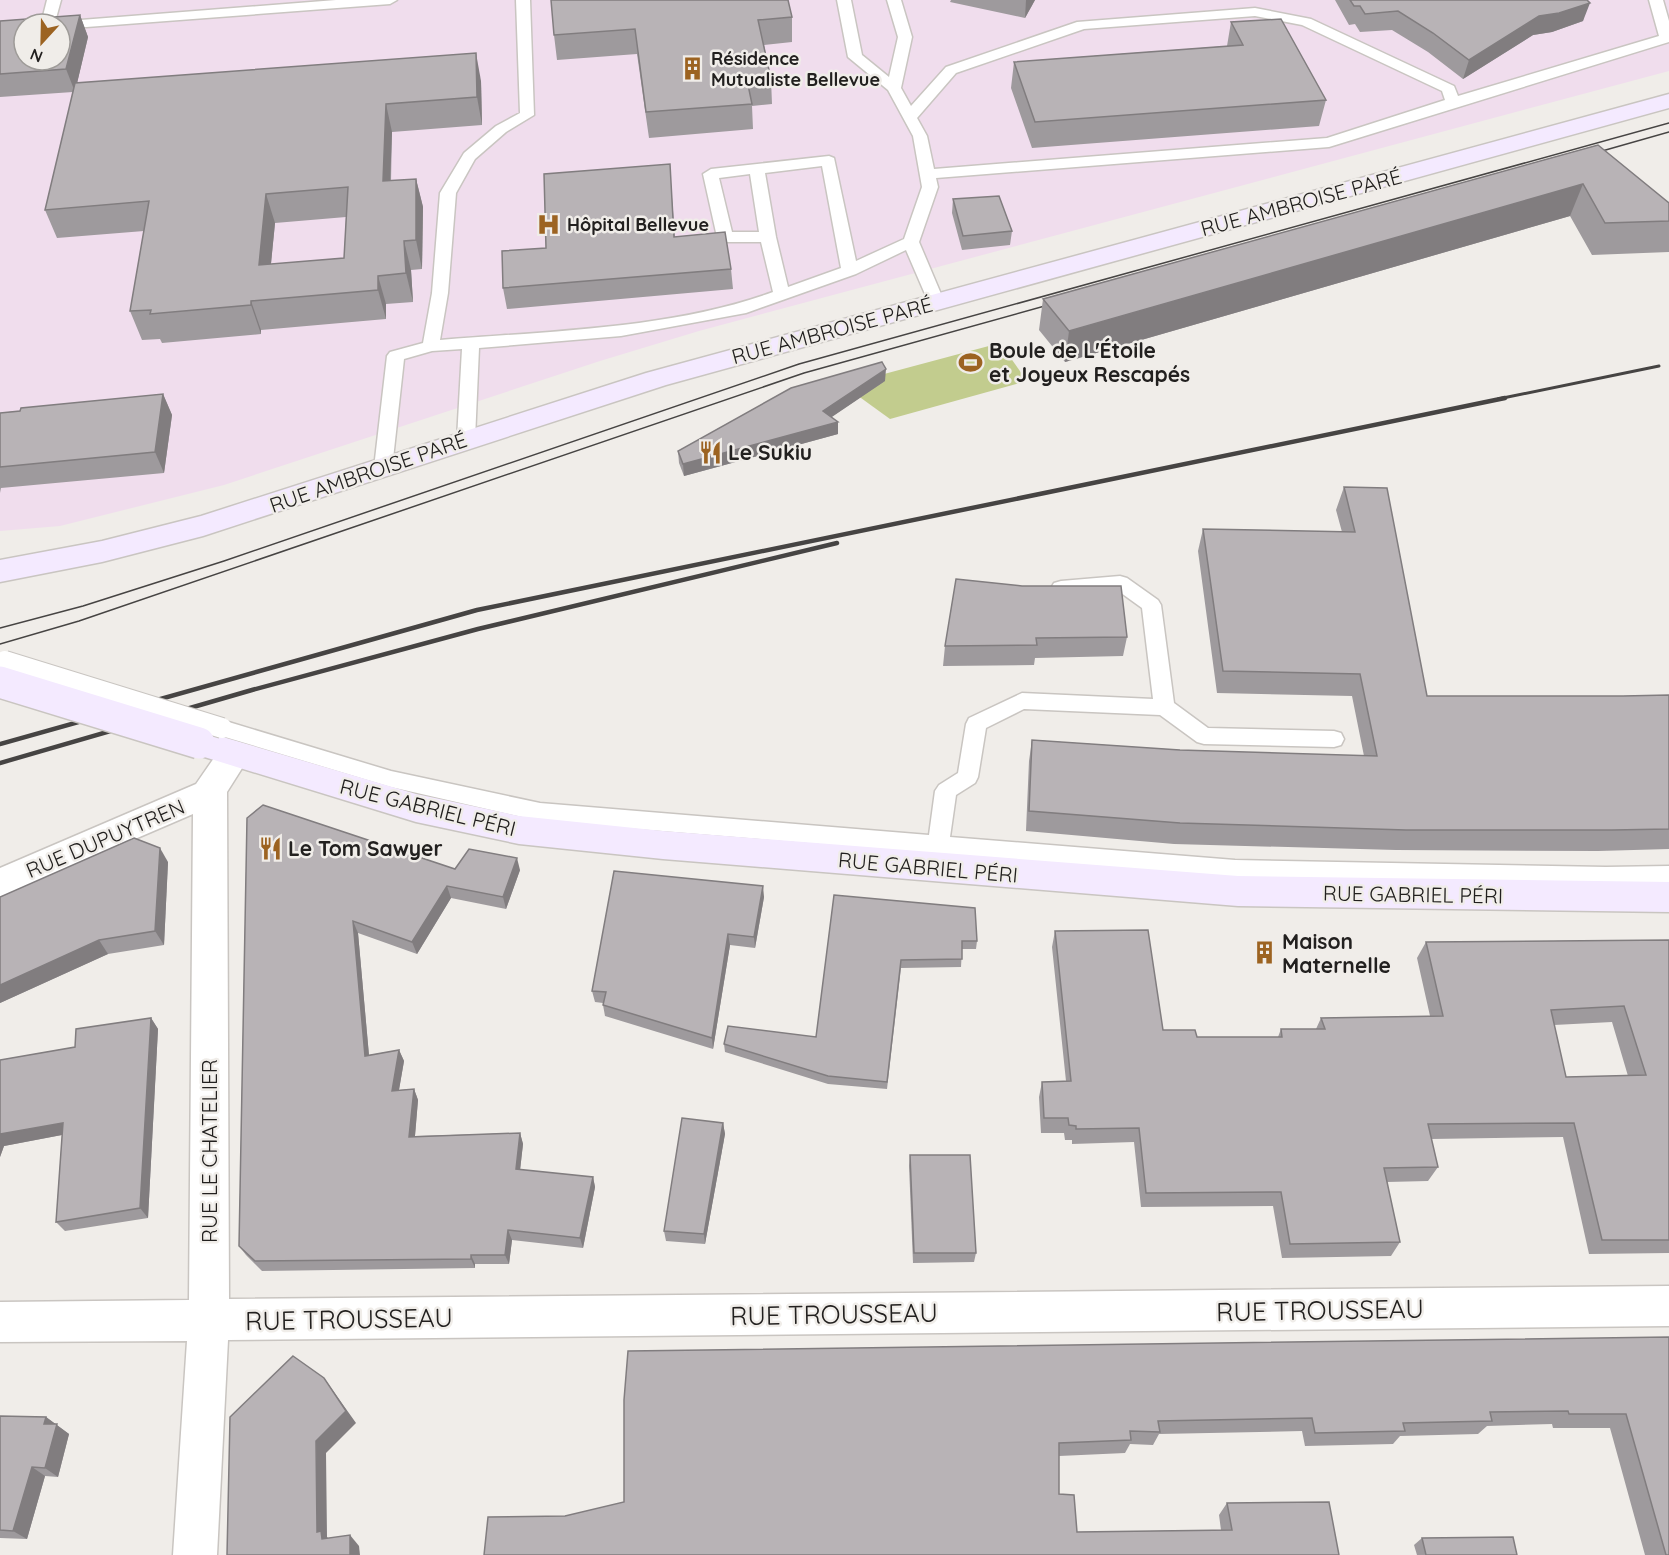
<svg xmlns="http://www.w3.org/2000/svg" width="1669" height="1555" font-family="Quicksand,sans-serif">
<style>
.medical{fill:#f0dded;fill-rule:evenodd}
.green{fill:#c2cc8e}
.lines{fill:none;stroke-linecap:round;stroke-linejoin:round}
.lane-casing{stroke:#c9c5c1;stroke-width:3}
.street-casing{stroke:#c9c5c1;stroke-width:3}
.secondary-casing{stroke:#c9c5c1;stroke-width:3}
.lane{fill:#fff;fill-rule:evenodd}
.street{fill:#fff;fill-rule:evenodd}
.secondary{fill:#f4eaff;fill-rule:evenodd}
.tram{stroke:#464443;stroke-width:1.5}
.rail-far1{stroke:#464443;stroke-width:3}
.rail{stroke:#464443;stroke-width:4.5}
.lane-bridge-casing{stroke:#c9c5c1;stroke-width:22;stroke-linecap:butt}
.secondary-bridge-casing{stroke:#c9c5c1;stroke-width:34;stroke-linecap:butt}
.lane-bridge{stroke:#fff;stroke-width:20}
.secondary-bridge{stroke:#f4eaff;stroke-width:31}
.wall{fill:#9e9a9d;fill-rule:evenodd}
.shaded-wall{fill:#817d7f}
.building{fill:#b8b3b6;stroke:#817d7f;stroke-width:1.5;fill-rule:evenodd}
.labels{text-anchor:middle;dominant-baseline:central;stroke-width:5;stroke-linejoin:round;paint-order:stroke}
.far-poi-label{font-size:18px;font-weight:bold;fill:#22201f;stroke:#f0ede9;text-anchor:start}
.street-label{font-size:21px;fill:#22201f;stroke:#f0ede9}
.poi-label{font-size:21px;font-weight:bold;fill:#22201f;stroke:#f0ede9;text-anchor:start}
.near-street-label{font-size:26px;fill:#22201f;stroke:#f0ede9}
</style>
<rect width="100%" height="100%" fill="#f0ede9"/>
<path class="medical" d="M0,0h1669v71l-970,260 -99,30 -376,124 -164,41 -60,5zM24,24h36v36h-36z"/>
<polygon class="green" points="1000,343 1027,381 890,419 843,385"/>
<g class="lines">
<defs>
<g id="lane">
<polygon points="47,0 61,0 55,22 336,0 397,0 390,4 60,29 60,24 41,24"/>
<path d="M516,0h14l4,115 -28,17 -31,27 -19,34 -8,100 -8,47c108,-9 232,-11 333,-48l-12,-50h-36l-8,-5 -14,-63 8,-5 118,-13 5,2 22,103 48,-22 18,-52 -9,-51 -25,-46 -40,-33 -11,-57h14l11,55 27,22 9,-40 -11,-37h14l11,37 -11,51 10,18 35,-39 131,-45 178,-14 56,11 143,67 4,10 201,-60 -10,-36h14l6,21v21l-340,105 -393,31 2,9 -19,55 25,59 -2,4h-12l-2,-4 -22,-51 -50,24 -110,39 -125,23 -142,12 -4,91 -3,4h-12l-3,-4 5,-90 -30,2 -28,8 -12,109 -3,4 -6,2 -6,-2 -3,-4 13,-112 3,-4 33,-9 9,-50 8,-100 24,-40 32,-27 24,-13zM1255,16l47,9 140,66 3,9 -118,38 -393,31 -7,-33 -10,-18 39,-45 128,-44zM822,166l19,102 -53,19 -12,-50 -11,-64zM750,174l9,58h-27l-13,-54z"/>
<polygon points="1120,576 1127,578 1158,600 1161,605 1174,703 1208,728 1334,731 1341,733 1344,739 1341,745 1334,747 1204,744 1197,742 1160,715 1024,709 986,728 978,777 975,783 956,795 950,837 1235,860 1606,867 1669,866 1669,884 1606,885 1235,878 540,821 391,787 215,734 212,728 215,722 222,720 391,771 540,803 929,835 935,791 939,785 958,773 966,724 969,718 1022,693 1153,699 1142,608 1117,590 1061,595 1054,593 1051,588 1054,583 1061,581"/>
</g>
<polygon id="street" points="235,741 247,745 251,754 227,792 229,1299 1669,1286 1669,1326 228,1340 217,1555 173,1555 187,1341 0,1342 0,1302 189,1300 193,814 0,897 0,868 196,784 223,745"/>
<g id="secondary">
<polygon points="1669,94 1669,108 666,385 203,536 102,562 0,582 0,560 102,541 201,516 646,373"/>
<polygon points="199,730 416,794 519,816 663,831 1238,876 1669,882 1669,912 1238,906 663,859 519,844 416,822 188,752 183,743 188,734"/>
</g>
</defs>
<use href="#lane" class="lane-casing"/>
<use href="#street" class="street-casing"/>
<use href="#secondary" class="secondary-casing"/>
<use href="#lane" class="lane"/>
<use href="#street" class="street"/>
<use href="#secondary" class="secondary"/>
<g class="tram">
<polyline points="1588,155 1669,132"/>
<polyline points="0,628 83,606 224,561 799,364 1669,123"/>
<polyline points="0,644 79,621 804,373 1059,302"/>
</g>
<polyline class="rail-far1" points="1498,399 1659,366"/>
<g class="rail">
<polyline points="0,744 477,610 1505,398"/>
<polyline points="0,763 252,690 478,629 837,543"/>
</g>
<defs>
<polyline id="lane-bridge" points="5,661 222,728"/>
<polyline id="secondary-bridge" points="0,682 199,743"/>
</defs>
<use href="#lane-bridge" class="lane-bridge-casing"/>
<use href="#secondary-bridge" class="secondary-bridge-casing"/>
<use href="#lane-bridge" class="lane-bridge"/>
<use href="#secondary-bridge" class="secondary-bridge"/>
</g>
<g class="wall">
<polygon points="951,0 1035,0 1025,18 950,2"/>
<polygon points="1335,0 1587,0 1583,21 1552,32 1533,35 1463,79 1428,52 1392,30 1360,32 1355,24 1349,25"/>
<path d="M80,15l8,22 -11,46 404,-2 1,44 -90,7 -1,49 25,-2 7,28 -1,62 -11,1 2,32 -27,2v15l-125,11v4l-99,9 -2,-4 -18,1 -12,-29 14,-80 -87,7 -12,-28 28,-118 -73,5v-76zM346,217l-2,41 -73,6 4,-41z"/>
<polygon points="792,17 792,42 764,45 771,79 772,104 752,106 753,129 649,138 637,54 557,60 554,35"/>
<polygon points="1231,22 1326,100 1319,126 1032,148 1011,88 1014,62 1227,46"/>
<polygon points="1598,145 1669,203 1669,252 1592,255 1570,216 1065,362 1039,330 1043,299"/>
<polygon points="671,184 675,237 731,269 733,289 507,309 503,288 546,248"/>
<polygon points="953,199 1012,231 1010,245 962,250 952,213"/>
<polygon points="885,381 831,417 838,434 684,476 679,463 678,451"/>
<polygon points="163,394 172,415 164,473 1,488 0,493 0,413"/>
<polygon points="1344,487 1427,696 1623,696 1669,695 1669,849 1598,851 1396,850 1174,844 1026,831 1029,761 1032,740 1180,750 1364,756 1352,696 1217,693 1198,551 1203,529 1342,532 1336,510"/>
<polygon points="956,579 1127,637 1123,656 1035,658 1034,665 943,666 945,646"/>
<polygon points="247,818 455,869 520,870 506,909 451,898 417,954 358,933 369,1055 399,1050 404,1061 399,1090 414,1089 418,1100 415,1136 520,1133 523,1144 520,1170 593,1177 595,1187 583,1248 512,1240 509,1264 475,1264 475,1268 262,1271 246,1255 239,1246"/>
<polygon points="168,862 164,945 108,954 0,1003 0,897"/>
<polygon points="834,895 977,941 976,949 962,949 961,967 901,968 887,1089 828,1084 725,1052 724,1044 816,1037"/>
<polygon points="764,897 755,948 730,945 713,1049 605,1016 603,1005 603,1003 595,1002 592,991"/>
<path d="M1055,931l108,99 34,7h81l3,-8h35l5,-11 109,-2 -13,-58 9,-16 243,-2v313l-80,1 -26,-117 -132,2 7,28 -10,14 -41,1 13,60 -9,14 -109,2 -9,-52 -132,1 -7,-65 -62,2v-4h-7l-1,-7h-23l-2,-36 3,-15 24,-1 -14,-134zM1612,1022l16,54 -62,1 -12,-52z"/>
<polygon points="151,1018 158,1029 148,1218 65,1231 56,1222 62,1135 4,1146 0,1157 0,1060 75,1047"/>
<polygon points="723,1123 725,1134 705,1244 666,1241 664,1231"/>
<polygon points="910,1155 976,1253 974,1262 913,1263 909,1166"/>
<polygon points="1669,1337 1669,1555 1645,1555 1610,1428 1553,1428 1552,1424 1487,1426 1478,1434 1400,1436 1393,1444 1305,1446 1302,1431 1159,1434 1153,1445 1130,1444 1125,1453 1059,1456 1059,1494 1077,1532 1221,1530 1219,1515 1227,1503 1339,1555 565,1516"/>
<polygon points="0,1416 46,1417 69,1434 58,1477 45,1476 27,1539 0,1538"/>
<polygon points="1422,1538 1517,1555 1417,1555 1414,1545"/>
</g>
<g class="shaded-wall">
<polygon points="1026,0 1035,0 1025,18"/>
<polygon points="1590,3 1583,21 1552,32 1533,35 1463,79 1469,60 1539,16"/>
<polygon points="80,15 88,37 75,92 66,69"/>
<polygon points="476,53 481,81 482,125 477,97"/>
<polygon points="386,104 392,132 389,210 383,181"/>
<polygon points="416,179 423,207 422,269 416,240"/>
<polygon points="1583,184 1570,216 1065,362 1069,331"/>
<polygon points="266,194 275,223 268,293 259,265"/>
<polygon points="404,241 411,270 413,302 406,273"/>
<polygon points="378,276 386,304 386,319 378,290"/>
<polygon points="251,301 261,330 261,334 251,305"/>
<polygon points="886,369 885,381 823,423 823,411"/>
<polygon points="163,394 172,415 164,473 155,452"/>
<polygon points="838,422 838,434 684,476 683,464"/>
<polygon points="160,848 168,862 164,945 155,931"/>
<polygon points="517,858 520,870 506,909 503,897"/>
<polygon points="447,886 451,898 417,954 412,942"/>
<polygon points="763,886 764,897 755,948 754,937"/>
<polygon points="353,921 358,933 370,1067 365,1056"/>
<polygon points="728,934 730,945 713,1049 712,1038"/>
<polygon points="99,940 108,954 0,1003 0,985"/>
<polygon points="151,1018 158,1029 148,1218 140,1208"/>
<polygon points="399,1050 404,1061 397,1101 392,1091"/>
<polygon points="414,1089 418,1100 414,1147 409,1137"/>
<polygon points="63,1123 72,1133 4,1146 0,1157 0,1134"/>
<polygon points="723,1123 725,1134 705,1244 704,1234"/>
<polygon points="520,1133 523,1144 519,1179 516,1169"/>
<polygon points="593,1177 595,1187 583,1248 580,1238"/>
<polygon points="508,1230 512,1240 509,1264 505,1255"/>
<polygon points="471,1255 475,1264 475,1268 471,1259"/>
<polygon points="324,1378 356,1423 326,1453 327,1537 331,1541 322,1539 317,1532 316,1441"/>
<polygon points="46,1417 69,1434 58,1477 45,1468 44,1424"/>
<polygon points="32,1467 45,1476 27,1539 13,1531"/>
<polygon points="350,1535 359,1546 360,1555 350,1555"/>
</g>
<g class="building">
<polygon points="551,0 788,0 792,17 758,20 771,79 747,80 752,104 646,112 635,29 554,35"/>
<polygon points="1350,0 1587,0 1590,3 1559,13 1539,16 1469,60 1433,33 1398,11 1365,14 1360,6 1354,6"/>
<path d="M80,15l-14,54 -66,5v-53zM24,24h36v36h-36z"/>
<polygon points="1281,19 1326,100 1035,122 1014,62 1243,45 1231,22"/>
<path d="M476,53l1,44 -91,7 -3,77 33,-2v61l-12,1 2,32 -28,3v14l-127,11v4l-101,9 1,-4 -21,1 19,-110 -104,9 30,-127zM348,187l-4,71 -85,7 7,-71z"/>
<polygon points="1598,145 1669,203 1669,221 1605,223 1583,184 1069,331 1043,299"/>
<polygon points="670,164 674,237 725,232 731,269 503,288 502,251 546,248 544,174"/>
<polygon points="999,196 1012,231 963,236 953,199"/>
<polygon points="882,362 886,369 823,411 838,422 683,464 678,451 791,388"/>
<polygon points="163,394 155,452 0,467 0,413 20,411 21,408"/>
<polygon points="1344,487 1387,488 1427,696 1623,696 1669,695 1669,829 1612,830 1406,830 1180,823 1029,811 1032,740 1180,750 1377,756 1360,674 1223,671 1203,529 1355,532"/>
<polygon points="956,579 1022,586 1121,586 1127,637 1036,638 1037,645 945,646"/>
<polygon points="263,805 455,869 469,849 517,858 503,897 447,886 412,942 353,921 365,1056 399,1050 392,1091 414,1089 409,1137 520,1133 516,1169 593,1177 580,1238 508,1230 505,1255 471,1255 471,1259 255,1261 239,1246 247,818"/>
<polygon points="134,838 160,848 155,931 99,940 0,985 0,897"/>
<polygon points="614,871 763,886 754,937 728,934 712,1038 603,1005 606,992 592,991"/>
<polygon points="834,895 975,908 977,941 962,941 962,959 901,960 887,1082 828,1076 724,1044 728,1026 816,1037"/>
<path d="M1148,930l15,100h32l2,7h85l-1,-8h44l-4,-11 122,-2 -17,-74 243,-2v300h-67l-28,-117 -146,1 10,43 -54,1 16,74 -110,2 -9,-52 -135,1 -7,-65 -63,1v-3l-7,-1 -1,-7h-24l-2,-36 29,-1 -16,-150zM1624,1006l22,69 -80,2 -15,-67z"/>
<polygon points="151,1018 140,1208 56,1222 63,1123 0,1134 0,1060 75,1047 76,1029"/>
<polygon points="682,1118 723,1123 704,1234 664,1231"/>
<polygon points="910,1155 970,1155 976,1253 914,1253"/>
<polygon points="1669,1337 1669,1555 1666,1555 1626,1414 1569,1414 1568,1411 1490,1412 1492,1421 1403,1423 1405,1431 1315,1433 1312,1418 1158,1421 1160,1432 1130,1431 1131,1440 1059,1443 1059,1494 1074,1495 1077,1532 1232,1530 1227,1503 1329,1502 1339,1555 484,1555 488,1517 565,1516 624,1502 624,1400 628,1351"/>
<polygon points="293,1356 324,1378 346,1411 316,1441 317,1532 321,1531 322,1539 350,1535 350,1555 227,1555 230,1417"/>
<polygon points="0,1416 46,1417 44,1424 57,1424 45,1468 32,1467 13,1531 0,1530"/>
<polygon points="1513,1537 1517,1555 1426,1555 1422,1538"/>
</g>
<defs>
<symbol id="building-bare" viewBox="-9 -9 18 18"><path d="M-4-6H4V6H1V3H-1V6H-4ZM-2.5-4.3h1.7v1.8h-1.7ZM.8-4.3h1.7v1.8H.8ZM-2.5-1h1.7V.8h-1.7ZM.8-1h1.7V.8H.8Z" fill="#9c6321" stroke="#f0ede9" stroke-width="2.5" paint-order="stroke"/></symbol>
<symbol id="hospital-bare" viewBox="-9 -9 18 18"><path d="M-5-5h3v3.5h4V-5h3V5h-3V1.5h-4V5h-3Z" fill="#9c6321" stroke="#f0ede9" stroke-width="2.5" paint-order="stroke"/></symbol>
<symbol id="stadium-bare" viewBox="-9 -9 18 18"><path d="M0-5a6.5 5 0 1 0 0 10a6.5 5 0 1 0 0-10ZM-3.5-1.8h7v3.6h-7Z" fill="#9c6321" stroke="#f0ede9" stroke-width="2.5" paint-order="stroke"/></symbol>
<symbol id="restaurant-bare" viewBox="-9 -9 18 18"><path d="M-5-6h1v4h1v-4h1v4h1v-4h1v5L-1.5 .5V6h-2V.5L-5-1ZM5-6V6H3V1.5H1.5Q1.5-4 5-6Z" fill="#9c6321" stroke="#f0ede9" stroke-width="2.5" paint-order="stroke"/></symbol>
</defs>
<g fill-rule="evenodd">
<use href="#building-bare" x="676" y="52" width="33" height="33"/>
<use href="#hospital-bare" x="532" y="208" width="33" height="33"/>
<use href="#stadium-bare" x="954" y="346" width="33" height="33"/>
<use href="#restaurant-bare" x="694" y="436" width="33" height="33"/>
<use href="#restaurant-bare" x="254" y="832" width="33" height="33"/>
<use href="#building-bare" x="1248" y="936" width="33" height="33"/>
</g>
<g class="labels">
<g class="far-poi-label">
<text x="711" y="58">Résidence<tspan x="711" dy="21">Mutualiste Bellevue</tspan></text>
<text x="567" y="224">Hôpital Bellevue</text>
</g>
<g class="street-label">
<text transform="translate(1301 202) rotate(-15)">RUE AMBROISE PARÉ</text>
<text transform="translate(832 330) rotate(-15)">RUE AMBROISE PARÉ</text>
<text transform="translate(368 472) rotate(-19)">RUE AMBROISE PARÉ</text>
<text transform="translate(428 807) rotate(14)">RUE GABRIEL PÉRI</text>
<text transform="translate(105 838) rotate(-23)">RUE DUPUYTREN</text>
<text transform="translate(928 867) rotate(5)">RUE GABRIEL PÉRI</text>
<text transform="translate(1413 894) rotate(1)">RUE GABRIEL PÉRI</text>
<text transform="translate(209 1151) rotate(-90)">RUE LE CHATELIER</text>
</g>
<g class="poi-label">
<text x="989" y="350">Boule de L'Étoile<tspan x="989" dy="24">et Joyeux Rescapés</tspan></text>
<text x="728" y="452">Le Sukiu</text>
<text x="288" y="848">Le Tom Sawyer</text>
<text x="1282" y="941">Maison<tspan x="1282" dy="24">Maternelle</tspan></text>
</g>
<g class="near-street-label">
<text transform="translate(1320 1310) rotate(-1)">RUE TROUSSEAU</text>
<text transform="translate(834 1314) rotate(-1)">RUE TROUSSEAU</text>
<text transform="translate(349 1319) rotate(-1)">RUE TROUSSEAU</text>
</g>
</g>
<g transform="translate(42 42) rotate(202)"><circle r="28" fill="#f0ede9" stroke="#9e9b98" stroke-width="1.5"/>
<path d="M0-4.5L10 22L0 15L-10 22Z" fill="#9c6321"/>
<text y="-9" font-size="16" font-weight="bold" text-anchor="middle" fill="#22201f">N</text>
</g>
</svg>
